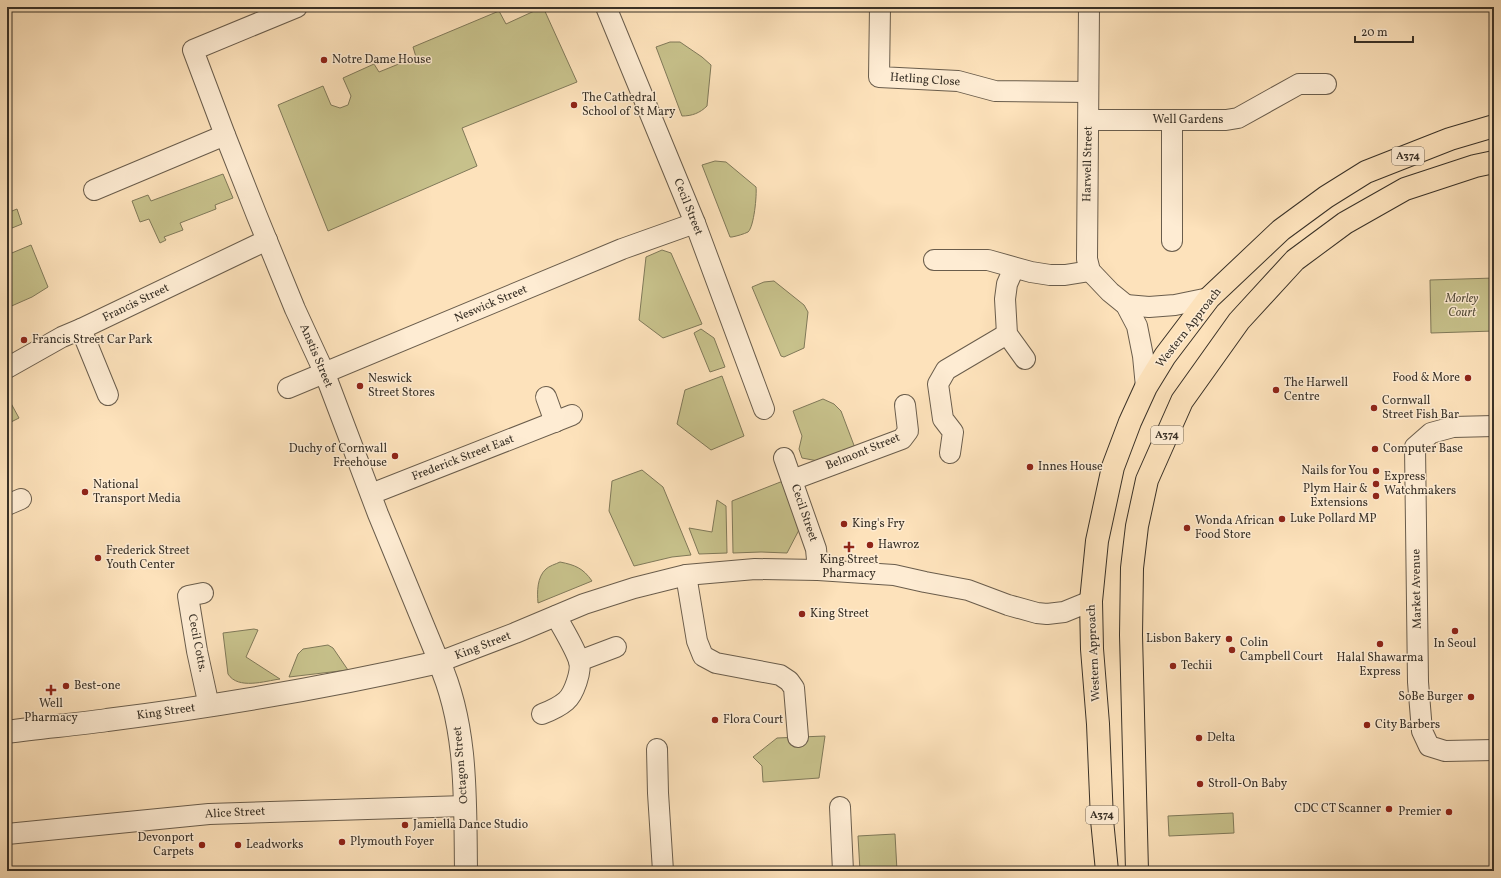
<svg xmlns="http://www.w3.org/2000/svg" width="1501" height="878" font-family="Vollkorn,serif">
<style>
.green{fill:#c7c18b;stroke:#807959}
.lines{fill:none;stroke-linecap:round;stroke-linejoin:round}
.minor-casing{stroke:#6a5d4c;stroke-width:22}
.tertiary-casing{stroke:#6a5d4c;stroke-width:24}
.primary-casing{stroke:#393127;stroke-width:24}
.minor{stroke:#feecd3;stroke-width:20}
.tertiary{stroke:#feecd3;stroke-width:22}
.primary{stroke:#fde2bb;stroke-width:22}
.poi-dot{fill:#8f2418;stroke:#feecd3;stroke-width:1.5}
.labels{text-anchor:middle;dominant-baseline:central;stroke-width:3;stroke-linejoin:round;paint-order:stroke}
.shield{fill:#feecd3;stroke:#74695b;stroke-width:1}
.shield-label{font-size:11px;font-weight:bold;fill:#393127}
.poi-label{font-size:12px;fill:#393127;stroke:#feecd3;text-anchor:start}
.street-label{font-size:12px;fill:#393127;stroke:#feecd3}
.park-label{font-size:12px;font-style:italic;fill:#554e3b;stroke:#feecd3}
</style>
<rect width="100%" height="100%" fill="#fde2bb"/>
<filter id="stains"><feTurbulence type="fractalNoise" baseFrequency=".005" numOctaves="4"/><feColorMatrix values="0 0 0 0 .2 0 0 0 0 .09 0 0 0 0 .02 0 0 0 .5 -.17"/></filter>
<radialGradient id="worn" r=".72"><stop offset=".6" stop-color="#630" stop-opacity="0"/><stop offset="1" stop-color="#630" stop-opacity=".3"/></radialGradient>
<g class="green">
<polygon points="543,7 577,82 462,128 477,166 328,231 278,105 323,86 331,105 340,108 348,105 351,96 343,78 374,64 379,72 416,57 413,47 499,11 506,24"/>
<path d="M670,42h10l22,15 9,8 -4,41c-7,7 -15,10 -25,10l-26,-69z"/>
<path d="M715,161l11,1 30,25c1,8 -2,40 -8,45 -4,2 -11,4 -16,5h-2l-28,-72z"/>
<polygon points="223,174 233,198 215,205 216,209 180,223 183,230 164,237 166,240 160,243 149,219 140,222 132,201 148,195 151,201"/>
<polygon points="17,209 22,224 7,230 7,213"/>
<polygon points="31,245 48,287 32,297 7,308 7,255"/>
<polygon points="662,250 671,253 702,324 663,338 639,320 646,257"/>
<polygon points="1494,278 1494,331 1431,333 1430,280"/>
<polygon points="774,281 804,305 808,312 804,348 784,357 781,356 752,287 764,282"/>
<polygon points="701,329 714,338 725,367 710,372 694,333"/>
<polygon points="722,376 744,436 711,450 677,424 685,390"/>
<polygon points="7,396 19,418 7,424"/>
<polygon points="823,399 834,404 841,411 855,448 818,461 802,458 799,449 802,436 793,411"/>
<polygon points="642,470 663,487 691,555 672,557 634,566 609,511 612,481"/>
<polygon points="783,481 800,528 787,553 761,552 733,553 732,501"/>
<polygon points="717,500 726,506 727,553 699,554 689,528 712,532"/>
<path d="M560,562c15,3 23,6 32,19l-54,22c-1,-11 -1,-26 8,-34 3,-3 10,-5 14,-7z"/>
<path d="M254,629l4,1 -12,27 34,22c-15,2 -42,11 -52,-5l-5,-41z"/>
<polygon points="328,645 333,648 348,670 289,677 298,654 303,649"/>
<polygon points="825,736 819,778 763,782 762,766 753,757 777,738"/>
<polygon points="1233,813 1234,833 1169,836 1168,816"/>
<polygon points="895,834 897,871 860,871 858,836"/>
</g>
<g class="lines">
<defs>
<g id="minor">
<polyline points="297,7 193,50 225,135 257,216 295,309 325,374 378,514 439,662 515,633 584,604 634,588 686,575 755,569 818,570 894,575 925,582 968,590 1008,605 1037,613 1047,614 1064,612 1091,601"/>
<polyline points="606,7 695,223 764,409"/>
<polyline points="880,7 879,77 958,81 995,91 1088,92"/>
<polyline points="1089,7 1087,259 1090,271 1110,292 1126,305 1137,326 1143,356 1146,387"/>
<polyline points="1089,120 1226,120 1238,118 1299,84 1326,84"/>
<polyline points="94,190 225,135"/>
<polyline points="1172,241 1172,120"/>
<polyline points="934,260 988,260 1031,272 1050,275 1065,275 1090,271"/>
<polyline points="1014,268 1007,284 1005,299 1007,334 1025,359"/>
<polyline points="1126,305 1149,307 1175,305 1209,298"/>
<polyline points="81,329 108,395"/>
<polyline points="7,368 62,337 81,329 267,240"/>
<polyline points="288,388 622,249 695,223"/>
<polyline points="546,397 555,422"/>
<polyline points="1494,426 1453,427 1431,433 1415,447 1418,682 1422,731 1429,746 1445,751 1494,750"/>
<polyline points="950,453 953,432 943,419 938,384 946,370 1007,334"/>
<polyline points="784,458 816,549 818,570"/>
<polyline points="792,480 902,439 908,431 905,405"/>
<polyline points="371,494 572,415"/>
<polyline points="7,505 21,499"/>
<polyline points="686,575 697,641 703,656 716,663 780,675 789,681 794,688 798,737"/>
<polyline points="203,593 188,596 197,651 209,706"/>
<polyline points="579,661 616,647"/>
<path d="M542,714c8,-3 17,-7 24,-13 8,-7 16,-30 13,-40 -4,-13 -16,-32 -23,-45"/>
<polyline points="657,749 658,793 663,871"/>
<polyline points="840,807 843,871"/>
<polyline points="7,834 209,814 465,806"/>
</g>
<path id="tertiary" d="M7,732c33,-5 67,-7 100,-12 111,-14 222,-33 332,-58 29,65 26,139 27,209"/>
<g id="primary">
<polyline points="1107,871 1102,820 1098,724 1092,649 1091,601 1097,541 1113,467 1130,422 1146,387 1165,356 1209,298 1281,230 1326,197 1366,172 1450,139 1494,126"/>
<polyline points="1137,871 1131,635 1132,568 1137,526 1147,480 1182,401 1239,321 1295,260 1345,223 1405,189 1475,166 1494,162"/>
</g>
</defs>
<use href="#minor" class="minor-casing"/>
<use href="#tertiary" class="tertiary-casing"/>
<use href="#primary" class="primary-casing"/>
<use href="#minor" class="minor"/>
<use href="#tertiary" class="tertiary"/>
<use href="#primary" class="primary"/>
</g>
<g class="poi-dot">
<circle cx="324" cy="60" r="4"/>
<circle cx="574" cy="105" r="4"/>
<circle cx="24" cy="340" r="4"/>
<circle cx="1468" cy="378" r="4"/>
<circle cx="360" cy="386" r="4"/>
<circle cx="1276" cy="390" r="4"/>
<circle cx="1374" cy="408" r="4"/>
<circle cx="1375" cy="449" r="4"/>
<circle cx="395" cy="456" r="4"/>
<circle cx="1030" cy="467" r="4"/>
<circle cx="1376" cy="471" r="4"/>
<circle cx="1376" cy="484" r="4"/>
<circle cx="85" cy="492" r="4"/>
<circle cx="1376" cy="496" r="4"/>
<circle cx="1282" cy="519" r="4"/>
<circle cx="844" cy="524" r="4"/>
<circle cx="1187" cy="528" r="4"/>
<circle cx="870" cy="545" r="4"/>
<path d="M847 541h4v4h4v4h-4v4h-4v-4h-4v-4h4z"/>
<circle cx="98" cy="558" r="4"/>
<circle cx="802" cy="614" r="4"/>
<circle cx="1455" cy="631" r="4"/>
<circle cx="1229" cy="639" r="4"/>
<circle cx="1380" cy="644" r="4"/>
<circle cx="1232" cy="650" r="4"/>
<circle cx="1173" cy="666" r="4"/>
<circle cx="66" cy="686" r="4"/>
<path d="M49 684h4v4h4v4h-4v4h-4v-4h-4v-4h4z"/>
<circle cx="1471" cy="697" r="4"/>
<circle cx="715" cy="720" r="4"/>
<circle cx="1367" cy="725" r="4"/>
<circle cx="1199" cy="738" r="4"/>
<circle cx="1200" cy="784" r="4"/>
<circle cx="1389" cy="809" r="4"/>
<circle cx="1449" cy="812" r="4"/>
<circle cx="405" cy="825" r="4"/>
<circle cx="342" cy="842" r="4"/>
<circle cx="202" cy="845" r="4"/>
<circle cx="238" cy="845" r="4"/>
</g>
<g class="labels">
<g class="shield">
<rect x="1392" y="147" width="32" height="18" rx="3"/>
<rect x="1151" y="426" width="32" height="18" rx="3"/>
<rect x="1086" y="806" width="32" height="18" rx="3"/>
</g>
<g class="shield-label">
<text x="1408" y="156">A374</text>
<text x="1167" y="435">A374</text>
<text x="1102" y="815">A374</text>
</g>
<g class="poi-label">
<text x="332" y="60">Notre Dame House</text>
<text x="582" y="98">The Cathedral<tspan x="582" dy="14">School of St Mary</tspan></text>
<text x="32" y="340">Francis Street Car Park</text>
<text x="1460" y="378" text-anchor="end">Food &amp; More</text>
<text x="368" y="379">Neswick<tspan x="368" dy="14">Street Stores</tspan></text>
<text x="1284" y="383">The Harwell<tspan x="1284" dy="14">Centre</tspan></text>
<text x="1382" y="401">Cornwall<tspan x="1382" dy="14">Street Fish Bar</tspan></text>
<text x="387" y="449" text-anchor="end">Duchy of Cornwall<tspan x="387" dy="14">Freehouse</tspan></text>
<text x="1383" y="449">Computer Base</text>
<text x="1038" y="467">Innes House</text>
<text x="1368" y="471" text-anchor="end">Nails for You</text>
<text x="1384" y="477">Express<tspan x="1384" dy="14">Watchmakers</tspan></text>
<text x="93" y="485">National<tspan x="93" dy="14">Transport Media</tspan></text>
<text x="1368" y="489" text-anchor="end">Plym Hair &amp;<tspan x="1368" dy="14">Extensions</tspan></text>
<text x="1290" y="519">Luke Pollard MP</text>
<text x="1195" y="521">Wonda African<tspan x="1195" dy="14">Food Store</tspan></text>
<text x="852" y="524">King's Fry</text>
<text x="878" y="545">Hawroz</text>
<text x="106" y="551">Frederick Street<tspan x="106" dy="14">Youth Center</tspan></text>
<text x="849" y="560" text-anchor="middle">King Street<tspan x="849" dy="14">Pharmacy</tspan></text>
<text x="810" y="614">King Street</text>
<text x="1221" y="639" text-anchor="end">Lisbon Bakery</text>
<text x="1240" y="643">Colin<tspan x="1240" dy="14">Campbell Court</tspan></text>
<text x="1455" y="644" text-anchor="middle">In Seoul</text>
<text x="1380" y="658" text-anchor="middle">Halal Shawarma<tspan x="1380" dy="14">Express</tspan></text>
<text x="1181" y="666">Techii</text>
<text x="74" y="686">Best-one</text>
<text x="1463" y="697" text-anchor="end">SoBe Burger</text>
<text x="51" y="704" text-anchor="middle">Well<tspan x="51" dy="14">Pharmacy</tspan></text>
<text x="723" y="720">Flora Court</text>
<text x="1375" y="725">City Barbers</text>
<text x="1207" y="738">Delta</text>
<text x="1208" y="784">Stroll-On Baby</text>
<text x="1381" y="809" text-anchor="end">CDC CT Scanner</text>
<text x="1441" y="812" text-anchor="end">Premier</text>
<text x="413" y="825">Jamiella Dance Studio</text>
<text x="194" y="838" text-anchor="end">Devonport<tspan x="194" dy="14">Carpets</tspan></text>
<text x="350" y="842">Plymouth Foyer</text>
<text x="246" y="845">Leadworks</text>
</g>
<g class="street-label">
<text transform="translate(925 80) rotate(4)">Hetling Close</text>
<text x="1188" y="120">Well Gardens</text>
<text transform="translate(1088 164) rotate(-89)">Harwell Street</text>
<text transform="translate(688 207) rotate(68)">Cecil Street</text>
<text transform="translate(136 303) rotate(-26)">Francis Street</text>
<text transform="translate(491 304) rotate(-23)">Neswick Street</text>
<text transform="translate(1189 328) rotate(-52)">Western Approach</text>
<text transform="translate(316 356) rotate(67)">Anstis Street</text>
<text transform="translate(863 452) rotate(-22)">Belmont Street</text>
<text transform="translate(463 458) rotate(-21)">Frederick Street East</text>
<text transform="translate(804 513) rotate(71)">Cecil Street</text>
<text transform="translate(1417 589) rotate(-91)">Market Avenue</text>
<text transform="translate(197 643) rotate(79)">Cecil Cotts.</text>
<text transform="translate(483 646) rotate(-21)">King Street</text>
<text transform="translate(1094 653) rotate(-93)">Western Approach</text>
<text transform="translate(166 712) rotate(-8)">King Street</text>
<text transform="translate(461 765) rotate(-95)">Octagon Street</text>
<text transform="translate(235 813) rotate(-3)">Alice Street</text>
</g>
<g class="park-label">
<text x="1462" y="299">Morley<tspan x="1462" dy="14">Court</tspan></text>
</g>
</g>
<rect width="1501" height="878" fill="none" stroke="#fde2bb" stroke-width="24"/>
<rect x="8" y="8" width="1485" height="862" fill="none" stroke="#393127" stroke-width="2"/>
<rect x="12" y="12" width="1477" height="854" fill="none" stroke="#393127"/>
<path d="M1355 36v6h58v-6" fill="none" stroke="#393127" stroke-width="2"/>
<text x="1361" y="36" font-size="12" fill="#393127" stroke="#feecd3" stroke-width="3" paint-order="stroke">20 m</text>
<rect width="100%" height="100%" filter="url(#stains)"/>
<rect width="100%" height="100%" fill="url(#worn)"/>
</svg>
